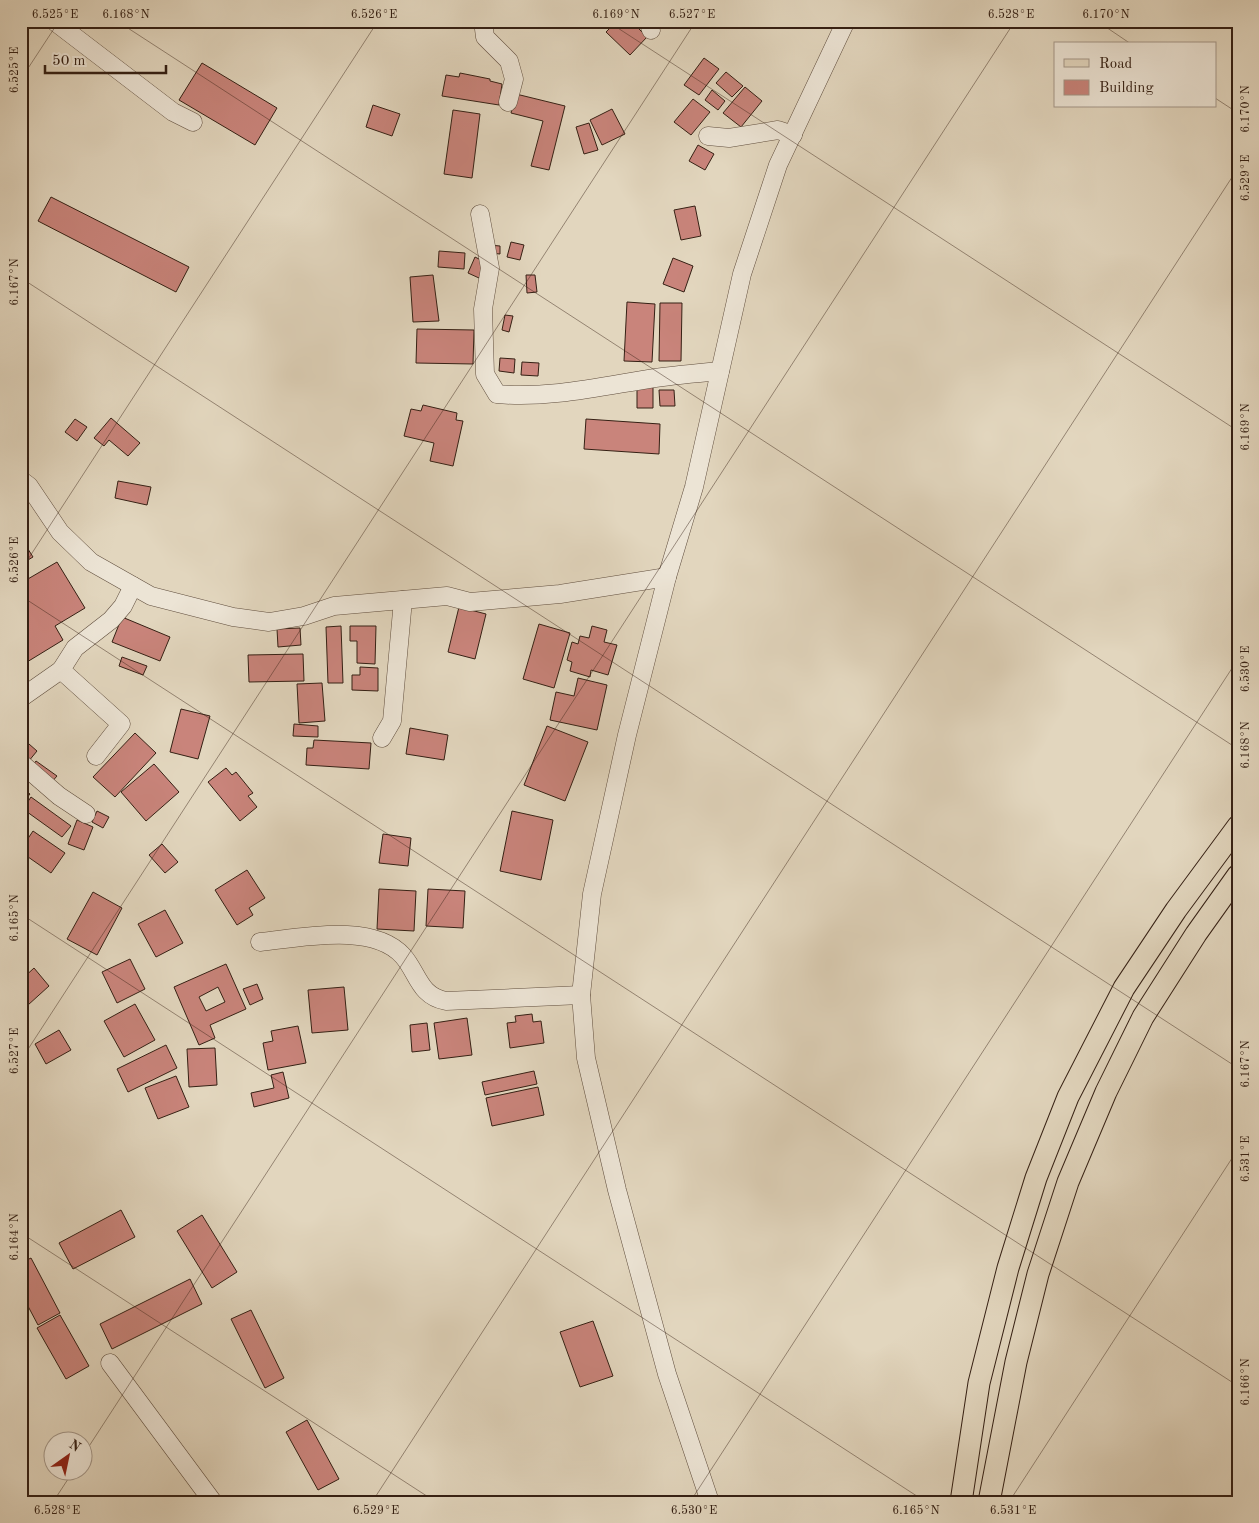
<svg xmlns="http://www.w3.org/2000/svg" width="1259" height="1523" font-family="'Old Standard TT',serif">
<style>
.building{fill:#c9847b;stroke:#352014;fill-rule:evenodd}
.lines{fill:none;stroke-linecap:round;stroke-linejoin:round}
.minor-casing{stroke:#604e3e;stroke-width:19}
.major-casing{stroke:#352014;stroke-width:23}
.minor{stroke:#ece4d5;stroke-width:18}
.major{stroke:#e2d6be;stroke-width:21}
.ticks{fill:none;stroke:#352014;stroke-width:1;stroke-opacity:0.45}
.neatline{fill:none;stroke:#352014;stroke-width:2}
.ticks-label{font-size:12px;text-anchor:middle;fill:#352014}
</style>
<rect width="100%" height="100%" fill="#e2d6be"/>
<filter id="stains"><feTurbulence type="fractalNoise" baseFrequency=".004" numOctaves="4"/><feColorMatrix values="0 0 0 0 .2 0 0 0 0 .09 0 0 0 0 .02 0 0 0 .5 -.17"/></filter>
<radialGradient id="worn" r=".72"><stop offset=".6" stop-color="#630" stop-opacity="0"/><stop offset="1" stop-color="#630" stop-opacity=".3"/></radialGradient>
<g class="building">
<polygon points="617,21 631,21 647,37 630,55 606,32"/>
<polygon points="704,58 719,69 699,95 684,85"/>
<polygon points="202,63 277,108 255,145 179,100"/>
<polygon points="726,72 743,86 732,97 716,83"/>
<polygon points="460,73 490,79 490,81 502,84 499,105 442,96 446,75 459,77"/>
<polygon points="745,87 762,101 741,127 723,113"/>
<polygon points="712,90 725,101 718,110 705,100"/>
<polygon points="516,94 565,106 549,170 531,166 543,121 511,113"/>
<polygon points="693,99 710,112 691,135 674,122"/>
<polygon points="373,105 400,114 392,136 366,127"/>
<polygon points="612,109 625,134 602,145 590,120"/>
<polygon points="453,110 480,114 472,178 444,174"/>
<polygon points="589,123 598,150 584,154 576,127"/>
<polygon points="698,145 714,154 705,170 689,161"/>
<polygon points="51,197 189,267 176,292 38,221"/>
<polygon points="695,206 701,236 681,240 674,210"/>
<polygon points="511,242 524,245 520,260 507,257"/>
<polygon points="489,245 500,246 500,254 489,253"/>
<polygon points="439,251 465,253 464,269 438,267"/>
<polygon points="475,257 485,262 479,278 468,273"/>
<polygon points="673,258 693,266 684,292 663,284"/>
<polygon points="433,275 439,321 413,322 410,277"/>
<polygon points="526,275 535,275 537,292 527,293"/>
<polygon points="627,302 655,304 652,362 624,361"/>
<polygon points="660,303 682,303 681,361 659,361"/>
<polygon points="505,315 513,316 509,332 502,330"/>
<polygon points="417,329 474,330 473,364 416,363"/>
<polygon points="500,358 515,359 514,373 499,371"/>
<polygon points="522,362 539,363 538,376 521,375"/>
<polygon points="637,386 653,387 653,408 637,408"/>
<polygon points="659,390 674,390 675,406 660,406"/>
<polygon points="423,405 457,413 456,420 463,421 453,466 430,461 434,443 404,436 411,409 421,411"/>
<polygon points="111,418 140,443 128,456 109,440 104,446 94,438"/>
<polygon points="75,419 87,427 77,441 65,432"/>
<polygon points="586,419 660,424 659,454 584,449"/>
<polygon points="118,481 151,487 147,505 115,498"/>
<polygon points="21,538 33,557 21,564"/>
<polygon points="57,562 85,608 55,626 63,640 27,662 21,653 21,583"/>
<polygon points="459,607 486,614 475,659 448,652"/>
<polygon points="122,617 170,637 160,661 112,642"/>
<polygon points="539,624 570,633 554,688 523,679"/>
<polygon points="341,626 343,683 328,683 326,627"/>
<polygon points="350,626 376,626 375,664 357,663 357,641 350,641"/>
<polygon points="592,626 607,630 604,642 617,645 608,675 591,670 590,677 570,671 572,662 567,660 572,642 578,644 580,636 589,638"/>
<polygon points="300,628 301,645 278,647 277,629"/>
<polygon points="303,654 304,681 249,682 248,655"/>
<polygon points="122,657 147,666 143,675 119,666"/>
<polygon points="360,667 378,668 378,691 352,690 352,675 360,675"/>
<polygon points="578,678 607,685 597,730 550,720 556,692 574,696"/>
<polygon points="322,683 325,721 299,723 297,684"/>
<polygon points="181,709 210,716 198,759 170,752"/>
<polygon points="294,724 318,726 318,737 293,736"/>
<polygon points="547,726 588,742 565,801 524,785"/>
<polygon points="410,728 448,735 444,760 406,754"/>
<polygon points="135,733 156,753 115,797 93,777"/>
<polygon points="21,737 37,751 28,762 21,755"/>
<polygon points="314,740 371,743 369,769 306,765 307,748 313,748"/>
<polygon points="36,761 57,776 50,784 30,769"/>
<polygon points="154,764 179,792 146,821 121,792"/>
<polygon points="226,768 232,775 236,772 253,793 248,796 257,807 240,821 208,782"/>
<polygon points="21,787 30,794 21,805"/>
<polygon points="31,797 71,826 62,837 23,809"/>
<polygon points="97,811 109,817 103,828 92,822"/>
<polygon points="512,811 553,820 541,880 500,871"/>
<polygon points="77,820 93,827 84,850 68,844"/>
<polygon points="33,831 65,853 51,873 21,852 21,849"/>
<polygon points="383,834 411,838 408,866 379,863"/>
<polygon points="162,844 178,862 165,873 149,855"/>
<polygon points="247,870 265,898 249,908 253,915 237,925 215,890"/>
<polygon points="379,889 416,891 414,931 377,929"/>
<polygon points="428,889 465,891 463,928 426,926"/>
<polygon points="93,892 122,908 97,955 67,939"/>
<polygon points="165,910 183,943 156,957 138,924"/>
<polygon points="130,959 145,989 117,1003 102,972"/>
<path d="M226,964l20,45 -36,16 5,13 -16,7 -25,-58zM218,987l7,15 -19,9 -7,-14z"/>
<polygon points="34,968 49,986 28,1005 21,997 21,980"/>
<polygon points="257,984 263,999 250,1005 243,989"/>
<polygon points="344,987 348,1030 312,1033 308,990"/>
<polygon points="135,1004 155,1040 124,1057 104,1021"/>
<polygon points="532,1014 533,1022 541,1021 544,1043 510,1048 507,1023 516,1022 515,1016"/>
<polygon points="467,1018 472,1055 439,1059 434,1023"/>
<polygon points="427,1023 430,1050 412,1052 410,1025"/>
<polygon points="298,1026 306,1063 268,1070 263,1043 273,1041 271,1031"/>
<polygon points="59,1030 71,1050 46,1064 35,1044"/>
<polygon points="166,1045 177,1068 128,1092 117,1069"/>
<polygon points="215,1048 217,1085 189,1087 187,1049"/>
<polygon points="534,1071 537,1084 485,1095 482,1082"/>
<polygon points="283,1072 289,1098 254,1107 251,1093 274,1088 271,1075"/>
<polygon points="176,1076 189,1107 158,1119 145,1088"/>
<polygon points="538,1087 544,1115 492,1126 486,1098"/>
<polygon points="121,1210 135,1237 73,1269 59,1243"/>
<polygon points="202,1215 237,1272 212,1288 177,1231"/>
<polygon points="31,1258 60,1313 38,1325 21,1293 21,1263"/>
<polygon points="190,1279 202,1304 112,1349 100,1324"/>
<polygon points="251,1310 284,1378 265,1388 231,1319"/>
<polygon points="60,1315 89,1366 66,1379 37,1328"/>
<polygon points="593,1321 613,1376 580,1387 560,1332"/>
<polygon points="307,1420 339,1479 318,1490 286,1432"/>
<polygon points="350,1497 353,1502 341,1502"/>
</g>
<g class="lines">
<defs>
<g id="minor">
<polyline points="54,21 173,112 193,122"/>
<polyline points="483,21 485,37 509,61 514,79 508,102"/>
<polyline points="648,21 651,30"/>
<polyline points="708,136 729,138 778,130 793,135"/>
<path d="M480,214l10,54 -7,41 2,65 12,20c52,5 106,-8 158,-16 21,-3 43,-5 65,-7"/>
<polyline points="21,480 29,486 60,532 91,562 151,596 233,617 269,622 304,616 334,606 447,596 470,602 560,594 667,577"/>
<polyline points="21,698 61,670"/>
<polyline points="382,738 392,721 403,600"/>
<polyline points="96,756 121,724 61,670 75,648 111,620 123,606 133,586"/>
<polyline points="21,763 59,796 86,814"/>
<path d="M260,942c40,-4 113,-20 143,14 15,17 16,40 43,45l135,-6"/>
<polyline points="110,1363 213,1502"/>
<polyline points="710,1502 667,1374 617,1190 586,1058 581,995 592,894 627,735 667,577 694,487 742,274 778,165 846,21"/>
</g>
<g id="major">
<polyline points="961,1502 979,1383 1008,1268 1036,1178 1068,1097 1124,988 1176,910 1238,826"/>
<polyline points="989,1502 1016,1362 1038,1274 1068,1182 1106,1092 1143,1017 1196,934 1238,875"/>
</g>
</defs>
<use href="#minor" class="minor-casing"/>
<use href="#major" class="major-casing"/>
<use href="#minor" class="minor"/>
<use href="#major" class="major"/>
</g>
<path class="ticks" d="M117,21l1121,728M607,21l631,410M1097,21l34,23M21,79l38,-58M1215,98l23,15M21,278l1217,790M21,570l357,-549M21,596l1217,790M21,914l905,588M21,1060l675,-1039M21,1233l415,269M82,1457l933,-1436M53,1502l21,-32M372,1502l866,-1334M690,1502l548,-843M1009,1502l229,-353"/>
<rect width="1259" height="1523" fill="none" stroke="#e2d6be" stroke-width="55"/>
<rect x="1054" y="42" width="162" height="65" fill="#ece4d5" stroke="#a39688"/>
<rect x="1064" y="59" width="25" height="8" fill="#e2d6be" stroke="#a39688"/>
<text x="1099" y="68" font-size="15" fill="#352014">Road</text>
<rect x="1064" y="80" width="25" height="15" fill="#c9847b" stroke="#a39688"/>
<text x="1099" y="92" font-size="15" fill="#352014">Building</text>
<g transform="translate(68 1456) rotate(33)"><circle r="24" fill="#ece4d5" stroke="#a39688"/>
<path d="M0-4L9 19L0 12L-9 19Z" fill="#8f2418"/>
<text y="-8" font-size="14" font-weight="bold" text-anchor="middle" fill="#352014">N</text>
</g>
<path d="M45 65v8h121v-8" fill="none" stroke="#352014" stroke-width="2.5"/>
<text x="52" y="65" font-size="15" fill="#352014" stroke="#ece4d5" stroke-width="4" paint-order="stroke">50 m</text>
<rect x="28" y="28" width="1204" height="1468" class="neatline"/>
<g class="ticks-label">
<text x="55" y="18">6.525°E</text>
<text x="126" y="18">6.168°N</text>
<text x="374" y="18">6.526°E</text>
<text x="616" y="18">6.169°N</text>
<text x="692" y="18">6.527°E</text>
<text x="1011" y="18">6.528°E</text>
<text x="1106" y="18">6.170°N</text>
<text transform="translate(14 70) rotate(-90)" y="4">6.525°E</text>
<text transform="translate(1245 109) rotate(-90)" y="4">6.170°N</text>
<text transform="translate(1245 178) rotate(-90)" y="4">6.529°E</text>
<text transform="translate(14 282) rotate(-90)" y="4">6.167°N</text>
<text transform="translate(1245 427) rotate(-90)" y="4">6.169°N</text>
<text transform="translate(14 560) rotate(-90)" y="4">6.526°E</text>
<text transform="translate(1245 669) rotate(-90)" y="4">6.530°E</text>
<text transform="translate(1245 745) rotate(-90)" y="4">6.168°N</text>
<text transform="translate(14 918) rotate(-90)" y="4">6.165°N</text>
<text transform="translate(14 1051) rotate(-90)" y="4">6.527°E</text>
<text transform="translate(1245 1064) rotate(-90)" y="4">6.167°N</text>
<text transform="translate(1245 1159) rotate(-90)" y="4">6.531°E</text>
<text transform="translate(14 1237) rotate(-90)" y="4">6.164°N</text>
<text transform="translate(1245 1382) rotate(-90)" y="4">6.166°N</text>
<text x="57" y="1514">6.528°E</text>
<text x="376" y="1514">6.529°E</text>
<text x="694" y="1514">6.530°E</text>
<text x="916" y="1514">6.165°N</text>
<text x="1013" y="1514">6.531°E</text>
</g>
<rect width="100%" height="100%" filter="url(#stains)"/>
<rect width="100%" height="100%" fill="url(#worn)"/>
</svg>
